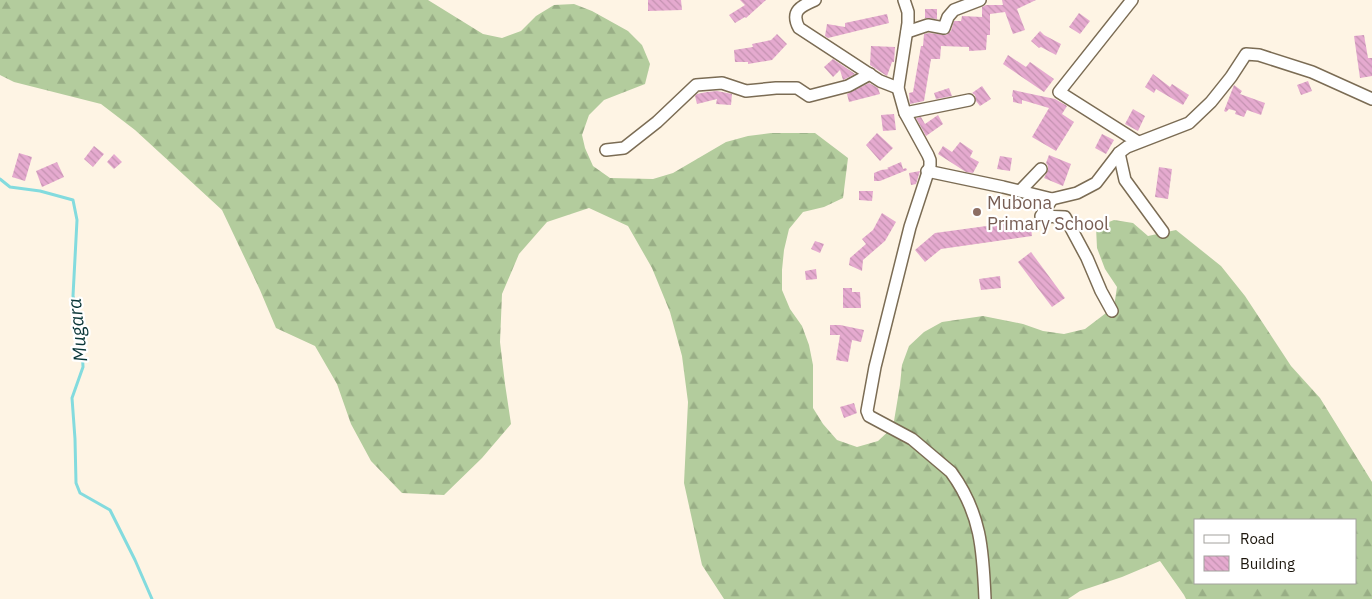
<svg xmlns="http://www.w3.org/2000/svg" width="1372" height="599" font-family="'IBM Plex Sans',sans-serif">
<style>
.forest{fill:url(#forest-firs);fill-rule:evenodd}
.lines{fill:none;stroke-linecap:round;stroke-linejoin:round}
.stream{stroke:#83dbde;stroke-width:3}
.building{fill:url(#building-back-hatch)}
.street-casing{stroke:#7b6c54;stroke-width:14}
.street{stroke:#fff;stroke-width:11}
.education-dot{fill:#8d6e63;stroke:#fff;stroke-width:2}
.labels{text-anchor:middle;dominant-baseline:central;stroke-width:4.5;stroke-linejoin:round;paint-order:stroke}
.education-label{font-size:18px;fill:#785e54;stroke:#fff;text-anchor:start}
.water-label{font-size:19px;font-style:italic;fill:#093537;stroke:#fff}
</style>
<defs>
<pattern id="forest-firs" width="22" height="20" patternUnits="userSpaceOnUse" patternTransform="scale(1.25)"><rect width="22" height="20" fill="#b3cc9d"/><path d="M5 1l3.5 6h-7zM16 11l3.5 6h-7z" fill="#99ae86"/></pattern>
<pattern id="building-back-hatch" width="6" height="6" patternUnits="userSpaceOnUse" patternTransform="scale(1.25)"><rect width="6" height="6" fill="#e5aacf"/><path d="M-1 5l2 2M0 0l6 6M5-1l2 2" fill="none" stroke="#c492b1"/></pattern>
</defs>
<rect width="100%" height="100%" fill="#fef4e4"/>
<path class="forest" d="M0,0h428l55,34 19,4 19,-7 15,-15 18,-11 20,-1 18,7 36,20 14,14 8,19 -5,20 -41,16 -15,15 -7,20 3,13 8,18 17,12 43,1 20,-6 53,-31 22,-6 23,-3h44l33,25 -5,40 -19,9 -21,5 -14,17 -5,21 -2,20v20l8,19 12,17 7,19 4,20v43l10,16 14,16 20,7 21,-6 15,-14 7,-42 2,-20 7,-19 15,-14 18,-10 41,-6 40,8 20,7 21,3 21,-5 29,-22 3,-20 -12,-18 -8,-21 -1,-21 18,-7 19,3 15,13 28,-6 45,36 24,30 46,70 29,32 52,84v117h-186l-2,-4 -24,-34 -38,16 -42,14 -12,8h-344l-22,-34 -18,-82 4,-81 -6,-46 -12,-44 -18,-44 -24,-42 -39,-18 -42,14 -28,32 -17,40 -2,48 5,42 6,40 -29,34 -38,37 -42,-2 -31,-32 -20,-37 -14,-40 -22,-38 -39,-18 -16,-38 -38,-80 -87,-80 -34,-26 -87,-22 -14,-7zM1196,520h160v63h-160z"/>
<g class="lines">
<polyline class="stream" points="0,179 10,187 40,191 73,200 77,220 73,296 81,324 83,367 72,398 75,439 76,483 80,493 110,510 135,560 152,599"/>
</g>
<g class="building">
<polygon points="648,0 681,0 682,10 648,11"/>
<polygon points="740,0 766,0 746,18 745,17 735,23 729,15 745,5"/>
<polygon points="1002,0 1036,0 1017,9 1025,30 1013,34 1005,12 990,14 990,35 987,35 986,50 969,51 969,47 941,46 940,59 931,59 924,101 910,104 909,93 913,92 921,46 923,46 924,34 929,33 946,35 951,31 954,21 961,21 962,16 982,17 982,7 986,5 1003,5"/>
<polygon points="925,9 937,9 937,19 925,18"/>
<polygon points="1079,13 1090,21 1080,34 1069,27"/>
<polygon points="887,14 889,23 828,38 825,36 827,24 845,27 845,23"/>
<polygon points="1040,31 1044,35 1061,44 1056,55 1041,47 1039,48 1031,41"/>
<polygon points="777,34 787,44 772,60 748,64 748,62 735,62 734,50 753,47 752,44 771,40"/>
<polygon points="1364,35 1368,58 1372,58 1372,76 1360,78 1354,36"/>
<polygon points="871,46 895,47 894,62 892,62 887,76 870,65"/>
<polygon points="1008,55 1026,67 1030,62 1054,79 1044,92 1003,64"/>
<polygon points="833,59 855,74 843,80 840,70 833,77 824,67"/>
<polygon points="1153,74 1170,87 1172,84 1189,95 1183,105 1156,89 1154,93 1145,87"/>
<polygon points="1308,81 1312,91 1301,95 1297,85"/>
<polygon points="869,83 878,88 880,94 849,102 847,94"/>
<polygon points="1234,85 1242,91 1240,94 1265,103 1261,115 1247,110 1244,117 1235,114 1236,111 1229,109 1226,112 1224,111"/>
<polygon points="982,86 991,99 980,106 976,101 975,95 972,93"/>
<polygon points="949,88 952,96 936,99 934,93"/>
<polygon points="1013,90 1055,99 1067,106 1062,114 1074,122 1056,151 1032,137 1049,108 1022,100 1022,104 1013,102 1013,97 1012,96"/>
<polygon points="717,91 732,94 731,105 716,104 717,99 697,104 695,96 697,94 707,92"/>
<polygon points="1133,109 1145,116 1138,131 1125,124"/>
<polygon points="894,114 896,130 883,131 881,115"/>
<polygon points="938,115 943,124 926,136 916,118 921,117 925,124"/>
<polygon points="877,133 893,148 880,161 866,145"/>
<polygon points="1102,134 1114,140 1106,154 1095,148"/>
<polygon points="960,142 973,151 970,157 979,162 973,173 966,172 938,154 943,146 952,152"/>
<polygon points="94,146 104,154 93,167 84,159"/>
<polygon points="19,153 32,157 25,181 12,177"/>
<polygon points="114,154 122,162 114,169 107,162"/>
<polygon points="1049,155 1071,164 1063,186 1044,178 1048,170 1048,166 1046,163"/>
<polygon points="1000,156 1012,158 1010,171 997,169"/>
<polygon points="57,162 64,177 42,187 36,171"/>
<polygon points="901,162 903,169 906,168 907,170 880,181 874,181 874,173 881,170 889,169 887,168"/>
<polygon points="1159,167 1172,169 1168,199 1155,197"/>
<polygon points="920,171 916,184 911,185 909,173"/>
<polygon points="859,191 873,191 872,201 859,200"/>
<polygon points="882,213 896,222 885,241 863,260 862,271 849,265 850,258 866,244 862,239 873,230"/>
<polygon points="1030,220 1032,236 941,249 925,262 915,250 935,233"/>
<polygon points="815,241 824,244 820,253 811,249"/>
<polygon points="1031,252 1065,298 1052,307 1018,262"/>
<polygon points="816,269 817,279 806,280 805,271"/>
<polygon points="1000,276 1001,288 981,290 979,279"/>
<polygon points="843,288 852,288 852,292 860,292 861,308 843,308"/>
<polygon points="830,325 840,325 864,330 861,342 852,340 848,362 836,360 840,335 830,335"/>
<polygon points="854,403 857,413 844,418 840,407"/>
</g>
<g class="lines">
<defs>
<g id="street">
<path d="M815,0c-14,6 -25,11 -16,28l81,53 18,7"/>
<path d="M904,0l4,12v11l-10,65 7,25 23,42 2,5v6l-20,61 -35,140 -8,44 2,5 43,23 39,33c30,41 32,78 34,127"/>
<polyline points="1132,0 1059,92 1138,142"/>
<polyline points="907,32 928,25 944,28 948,17 954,10 980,0"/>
<polyline points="905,113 969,100"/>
<polyline points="606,150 624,148 657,122 696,85 722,83 746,91 776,88 797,88 809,96 848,86 870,74"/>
<polyline points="1119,153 1125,180 1163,232"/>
<polyline points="927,171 1003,187 1052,199 1077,193 1096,183 1119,153 1127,147 1189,123 1211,102 1231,77 1246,54 1259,55 1312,72 1372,99"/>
<polyline points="1020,191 1041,169"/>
<polyline points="1052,199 1041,216 1065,217 1087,258 1101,291 1112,311"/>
</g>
</defs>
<use href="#street" class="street-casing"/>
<use href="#street" class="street"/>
</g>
<circle class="education-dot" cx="977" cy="212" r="5"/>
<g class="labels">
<g class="education-label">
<text x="987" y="202">Mubona<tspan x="987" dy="21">Primary School</tspan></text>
</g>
<g class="water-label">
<text transform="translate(77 330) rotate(-96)">Mugara</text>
</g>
</g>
<rect x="1194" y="519" width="162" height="65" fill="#ffffff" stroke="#a4a29e"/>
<rect x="1204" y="535" width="25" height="8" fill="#ffffff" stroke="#a4a29e"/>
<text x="1240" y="544" font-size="15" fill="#1c160d">Road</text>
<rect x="1204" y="556" width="25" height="15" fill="url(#building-back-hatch)" stroke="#a4a29e"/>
<text x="1240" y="569" font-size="15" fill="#1c160d">Building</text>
</svg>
